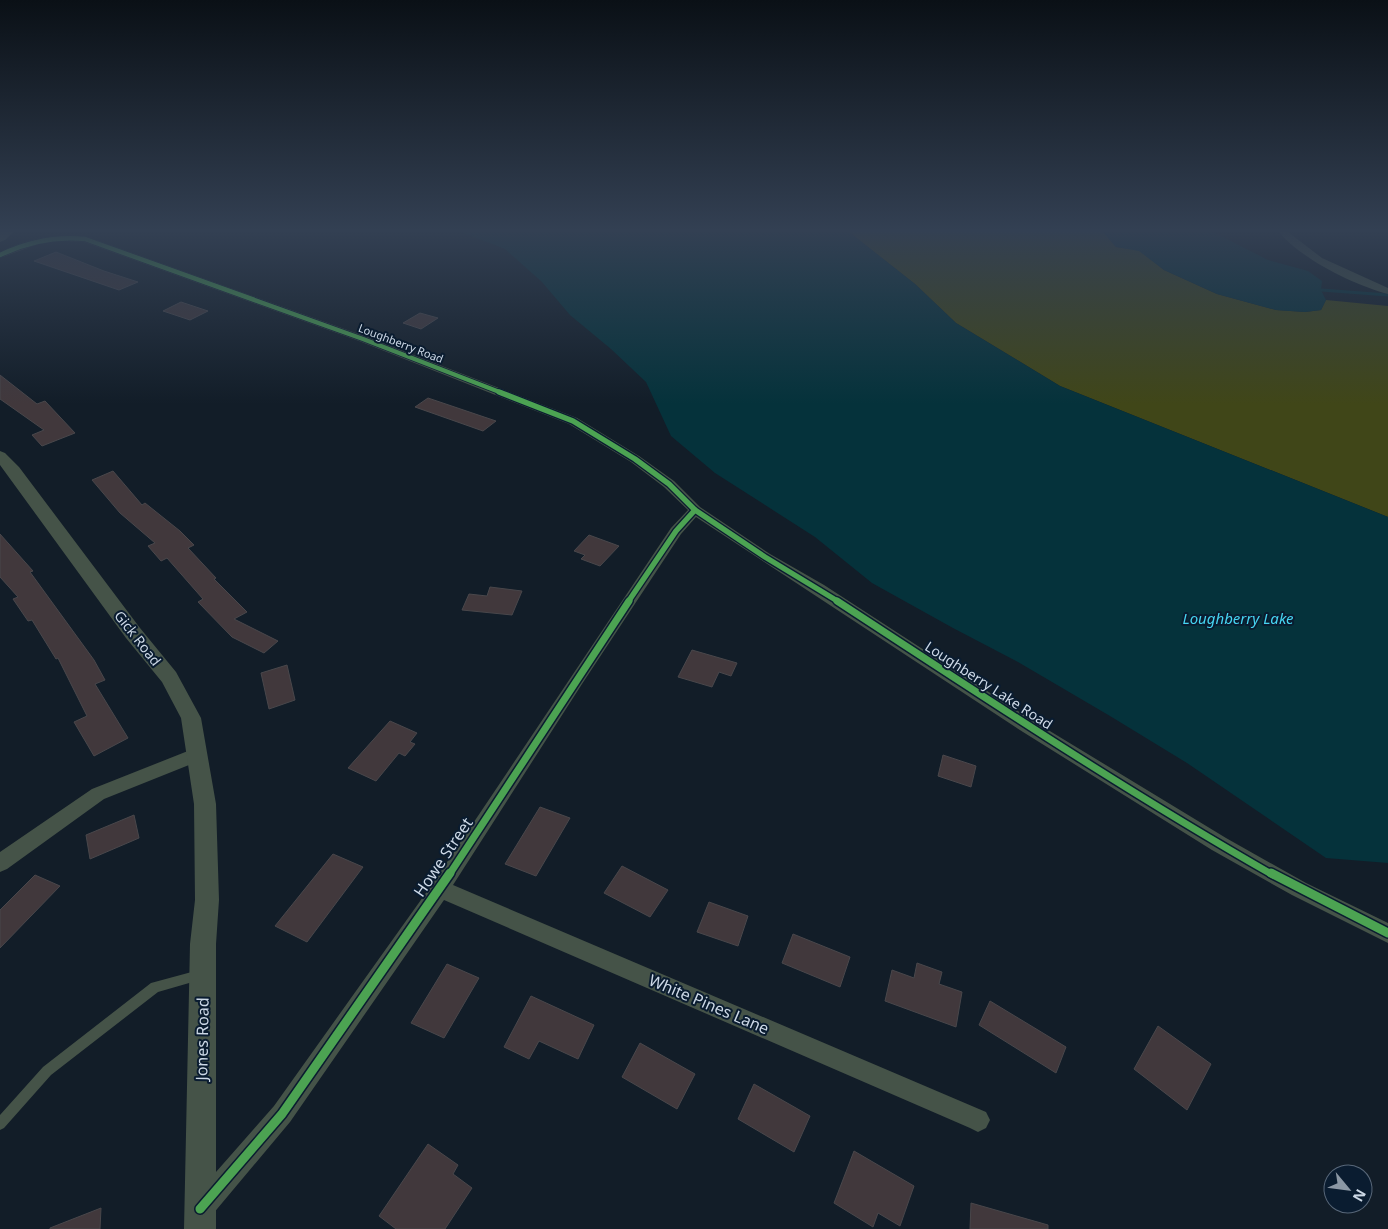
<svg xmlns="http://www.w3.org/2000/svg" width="1388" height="1229" font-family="'Noto Sans',sans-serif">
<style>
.forest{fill:#404618}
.water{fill:#05323b}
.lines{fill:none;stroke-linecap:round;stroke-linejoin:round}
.stream{stroke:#05323b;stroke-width:3}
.building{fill:#41383c;stroke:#49474b}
.service{fill:#455348;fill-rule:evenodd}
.minor{fill:#455348;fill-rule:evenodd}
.tertiary{fill:#455348;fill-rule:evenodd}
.trunk{fill:#4a5c50;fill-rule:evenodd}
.cycleway-far3-casing{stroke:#0a1c30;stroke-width:6}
.cycleway-far2-casing{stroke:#0a1c30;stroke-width:8}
.cycleway-far1-casing{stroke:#0a1c30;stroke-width:10}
.cycleway-casing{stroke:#0a1c30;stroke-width:12}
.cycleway-far3{stroke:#4ca352;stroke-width:4.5}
.cycleway-far2{stroke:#4ca352;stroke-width:5.5}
.cycleway-far1{stroke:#4ca352;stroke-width:7}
.cycleway{stroke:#4ca352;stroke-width:9}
.labels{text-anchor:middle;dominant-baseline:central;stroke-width:4;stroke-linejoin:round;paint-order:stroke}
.far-street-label{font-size:11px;fill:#ccd8e6;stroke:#0a1c30}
.street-label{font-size:14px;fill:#ccd8e6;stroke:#0a1c30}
.water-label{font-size:15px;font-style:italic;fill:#46d5f2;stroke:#0a1c30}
.near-street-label{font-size:16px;fill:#ccd8e6;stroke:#0a1c30}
</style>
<rect width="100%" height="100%" fill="#121d28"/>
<polygon class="forest" points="849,232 1103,232 1116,247 1139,250 1164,270 1217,294 1276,310 1305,312 1321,310 1326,300 1388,306 1388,517 1060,386 956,323 915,284"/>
<g class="water">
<polygon points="461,232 849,232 915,284 956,323 1060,386 1388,517 1388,863 1326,858 1187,763 1110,716 1018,662 953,628 872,583 815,537 715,473 671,436 646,382 611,349 570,315 542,282 505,249"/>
<polygon points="1103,232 1213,232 1268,260 1308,271 1322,281 1321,290 1326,300 1321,310 1305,312 1276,310 1217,294 1164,270 1139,251 1116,247"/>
</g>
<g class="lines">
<polyline class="stream" points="1321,290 1388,295"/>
</g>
<g class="building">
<polygon points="56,252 104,271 138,282 119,290 34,261"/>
<polygon points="181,302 208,311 190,320 163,311"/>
<polygon points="420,313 438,318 421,329 403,323"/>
<polygon points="0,375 37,404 45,401 75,433 42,446 32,435 44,430 0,399"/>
<polygon points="428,398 496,421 483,431 415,407"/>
<polygon points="113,471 142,505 145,503 180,531 194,545 188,548 216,578 214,579 247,612 234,619 278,641 264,653 232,637 198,602 203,599 167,558 161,561 148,546 155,543 120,513 92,480"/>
<polygon points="0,534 33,571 30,572 94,660 105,680 95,684 128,738 94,756 74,722 87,716 58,658 56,659 32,620 28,621 13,599 18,597 0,577"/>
<polygon points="589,535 619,546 600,566 581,559 585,555 574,551"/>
<polygon points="490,587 522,591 512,615 462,610 469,594 487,596"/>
<polygon points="692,650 737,663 731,676 719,672 712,687 678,677"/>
<polygon points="287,665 295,700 269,709 261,673"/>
<polygon points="390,721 417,733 410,742 415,744 405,756 399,753 376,781 348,768"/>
<polygon points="943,755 976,766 971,787 938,776"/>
<polygon points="540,807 570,818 536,876 505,864"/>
<polygon points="134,815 139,838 90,859 86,835"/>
<polygon points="333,854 363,867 307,942 275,926"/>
<polygon points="622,866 668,890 650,917 604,893"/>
<polygon points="35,875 60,886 0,948 0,910"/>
<polygon points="709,902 748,916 738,946 697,932"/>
<polygon points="793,934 850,957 840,987 782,963"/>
<polygon points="917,963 942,972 939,984 962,992 956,1027 885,1001 892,970 914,978"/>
<polygon points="447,964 479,978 444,1038 411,1023"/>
<polygon points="531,996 594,1025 578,1059 539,1041 529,1059 504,1047"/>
<polygon points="990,1001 1066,1047 1056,1073 979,1025"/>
<polygon points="1158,1026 1211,1064 1187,1110 1134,1069"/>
<polygon points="640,1043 695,1074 677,1109 622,1077"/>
<polygon points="754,1084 810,1116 794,1152 738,1119"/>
<polygon points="428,1144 458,1165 453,1174 472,1188 445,1229 396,1229 379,1216"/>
<polygon points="854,1151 914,1186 900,1226 878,1213 873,1227 834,1203"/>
<polygon points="971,1203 1048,1225 1048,1229 970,1229"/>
<polygon points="101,1208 100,1229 50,1229 50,1228"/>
</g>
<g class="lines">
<polygon class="service" points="199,970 203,971 204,975 203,979 158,992 51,1075 4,1128 0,1130 0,1115 43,1067 151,983"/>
<g class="minor">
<path d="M1279,232h9l34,26 66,30v6c-34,-9 -87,-35 -109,-62z"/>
<path d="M74,235l14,2 279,100 210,81 62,38 35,25 26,26 70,47 54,31 211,137 191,116 80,45 82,40v20l-96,-48 -80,-45 -189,-118 -327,-215 -15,17 -99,150 -129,201 533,227 4,8 -4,8 -8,4 -8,-4 -526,-228 -154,222 -78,93 -9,3 -9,-3 -3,-9 3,-9 80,-91 159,-223 238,-355 17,-18 -24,-23 -33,-25 -62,-38 -210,-83 -275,-99 -21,-1 -22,2 -41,15v-6c24,-12 48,-17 74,-17z"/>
<polygon points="198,747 204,749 207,754 204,759 104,799 7,869 0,872 0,852 92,789"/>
</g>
<polygon class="tertiary" points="0,451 5,453 19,467 140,628 176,672 201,718 216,804 219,900 216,944 216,1229 184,1229 190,944 195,900 194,804 181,718 162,682 126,638 0,465"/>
<polygon class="trunk" points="0,232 14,232 5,240 0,242"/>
<defs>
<path id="cycleway-far3" d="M0,255c27,-13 55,-19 85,-16l278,100 139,54"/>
<g id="cycleway-far2">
<polyline points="499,392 573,421 635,459 669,484 695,510 765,557 839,602"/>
<polyline points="628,602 676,531 695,510"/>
</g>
<g id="cycleway-far1">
<path d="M837,601c144,94 287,189 436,274"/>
<polyline points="449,875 629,601"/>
</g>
<g id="cycleway">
<polyline points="1271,873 1388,933"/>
<polyline points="200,1209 282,1114 450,873"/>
</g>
</defs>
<use href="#cycleway-far3" class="cycleway-far3-casing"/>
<use href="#cycleway-far2" class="cycleway-far2-casing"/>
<use href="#cycleway-far1" class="cycleway-far1-casing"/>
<use href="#cycleway" class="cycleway-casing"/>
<use href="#cycleway-far3" class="cycleway-far3"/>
<use href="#cycleway-far2" class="cycleway-far2"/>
<use href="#cycleway-far1" class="cycleway-far1"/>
<use href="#cycleway" class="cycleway"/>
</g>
<linearGradient id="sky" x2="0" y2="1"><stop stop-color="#0a1016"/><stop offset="0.57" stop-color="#334053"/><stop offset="1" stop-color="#334053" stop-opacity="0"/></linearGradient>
<rect width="1388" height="404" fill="url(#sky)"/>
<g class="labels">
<g class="far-street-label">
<text transform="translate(401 343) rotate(21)">Loughberry Road</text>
</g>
<g class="street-label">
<text transform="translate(138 638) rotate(52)">Gick Road</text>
<text transform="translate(989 685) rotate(33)">Loughberry Lake Road</text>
</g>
<g class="water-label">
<text x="1238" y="618">Loughberry Lake</text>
</g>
<g class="near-street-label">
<text transform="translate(443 857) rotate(-56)">Howe Street</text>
<text transform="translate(709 1004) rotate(23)">White Pines Lane</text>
<text transform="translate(202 1039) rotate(-89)">Jones Road</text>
</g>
</g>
<g transform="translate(1348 1189) rotate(119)"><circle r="24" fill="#0a1c30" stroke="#586779"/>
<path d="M0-4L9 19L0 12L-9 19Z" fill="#8b97a4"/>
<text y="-8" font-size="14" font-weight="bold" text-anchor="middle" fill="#ccd8e6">N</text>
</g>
</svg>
